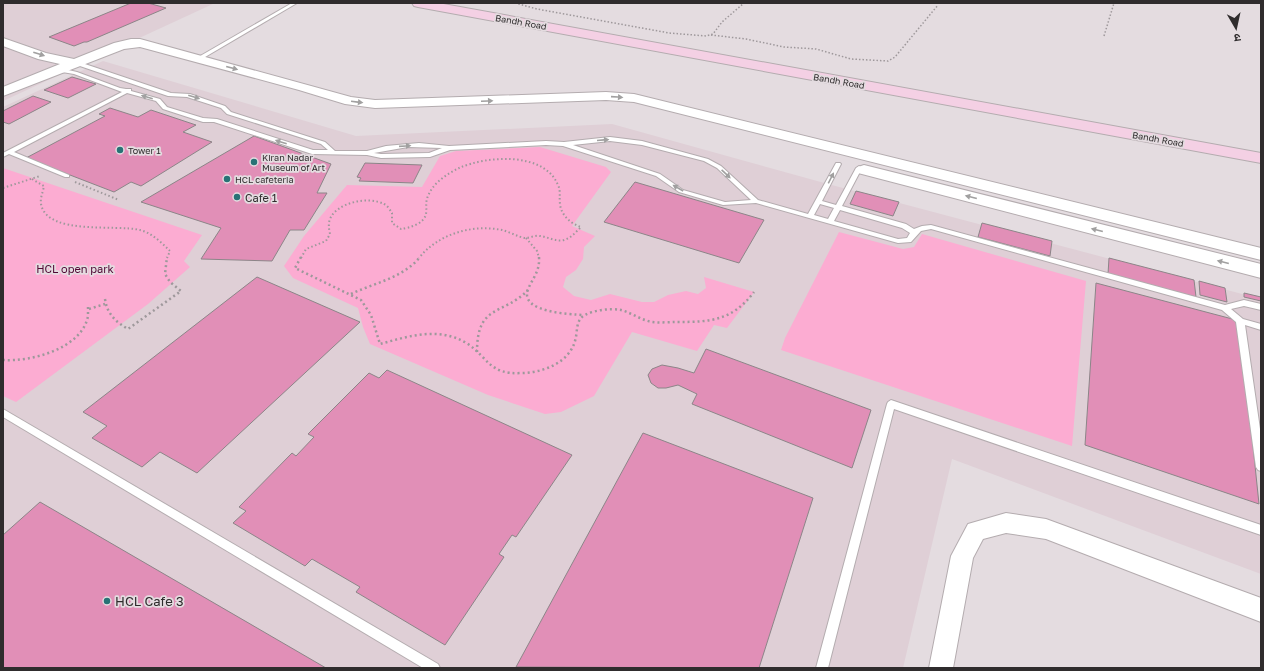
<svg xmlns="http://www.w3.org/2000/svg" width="1264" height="671" font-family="'Golos Text','Noto Sans Devanagari',sans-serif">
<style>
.built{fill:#dfcfd6}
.green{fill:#fcacd2}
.building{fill:#e18fb7;stroke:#8c8588}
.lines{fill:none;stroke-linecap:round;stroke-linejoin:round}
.service-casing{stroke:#b4acaf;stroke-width:2}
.minor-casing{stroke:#b4acaf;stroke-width:2}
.tertiary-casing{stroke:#b4acaf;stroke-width:2}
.secondary-casing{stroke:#b4acaf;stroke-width:2}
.path-far2{stroke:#9e989b;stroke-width:1.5;stroke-dasharray:1.5 2;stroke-linecap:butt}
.path-far1{stroke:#9e989b;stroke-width:2;stroke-dasharray:1.5 2.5;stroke-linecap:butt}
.path{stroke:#9e989b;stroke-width:2.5;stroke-dasharray:2 3;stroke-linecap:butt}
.service{fill:#fff;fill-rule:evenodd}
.minor{fill:#fff;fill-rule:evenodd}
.tertiary{fill:#fff;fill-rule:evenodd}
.secondary{fill:#f4d0e4;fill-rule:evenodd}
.oneway{fill:#a1a0a0}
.poi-dot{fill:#287276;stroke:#e4dce0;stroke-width:1.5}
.labels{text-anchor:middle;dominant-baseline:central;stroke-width:3.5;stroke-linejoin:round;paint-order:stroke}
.far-street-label{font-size:9px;fill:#2f2c2d;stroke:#e4dce0}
.far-poi-label{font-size:9px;fill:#2f2c2d;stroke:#e4dce0;text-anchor:start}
.poi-label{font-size:11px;fill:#2f2c2d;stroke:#e4dce0;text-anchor:start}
.park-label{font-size:11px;fill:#510835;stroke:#e4dce0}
.near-poi-label{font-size:13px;fill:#2f2c2d;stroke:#e4dce0;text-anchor:start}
</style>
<rect width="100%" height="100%" fill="#e4dce0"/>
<g class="built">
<polygon points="3,3 215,3 3,101"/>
<polygon points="103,61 356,136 612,124 828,184 1261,299 1261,574 952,459 903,668 3,668 3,107"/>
</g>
<g class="green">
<polygon points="540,147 606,167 611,172 572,226 595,236 584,247 583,259 576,270 566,277 563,287 574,296 591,300 610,294 642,302 654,302 668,295 686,291 698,294 706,288 704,277 754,292 727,328 714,325 697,351 632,332 594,396 561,412 545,414 488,395 370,344 363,327 358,308 293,278 284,266 304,236 347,185 422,187 440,156 456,151"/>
<polygon points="3,168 202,235 184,261 190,267 148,304 16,402 3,396"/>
<polygon points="839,232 903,249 914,247 922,234 1086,281 1072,446 781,350 785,338"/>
</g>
<g class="building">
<polygon points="131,3 148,3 166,8 87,42 84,42 74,46 49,37"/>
<polygon points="72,77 96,84 68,98 44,90"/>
<polygon points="33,96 51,102 9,124 3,122 3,111"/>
<polygon points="110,108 138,117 151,110 196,125 183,132 212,142 141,186 131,182 114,192 26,158 105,116 99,114"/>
<polygon points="254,136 331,164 317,193 327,193 304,230 290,230 272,261 201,259 221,228 141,202"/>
<polygon points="365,163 422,165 413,183 359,181 361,178 357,177"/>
<polygon points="635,182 764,220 739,263 604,222"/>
<polygon points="856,191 899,202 893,216 850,204"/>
<polygon points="982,223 1052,241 1050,256 978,237"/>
<polygon points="1109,258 1194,280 1196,297 1108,274"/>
<polygon points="257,277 360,322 197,473 160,452 142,467 92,438 107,426 83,412"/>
<polygon points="1199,281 1225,288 1227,302 1200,295"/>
<polygon points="1096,283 1240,321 1259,504 1085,445"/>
<polygon points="1244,293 1261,297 1261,301 1244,297"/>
<polygon points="706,349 871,410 852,468 692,404 697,394 678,385 666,388 658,388 651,383 648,375 652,369 662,365 678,368 694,373"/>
<polygon points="387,370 572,455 516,537 512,535 499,554 504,557 445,645 356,592 360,587 312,559 305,566 233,523 246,511 239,507 292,453 296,456 314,437 308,434 369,373 379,378"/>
<polygon points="643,433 813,498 759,668 516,667"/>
<polygon points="40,502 326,668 3,668 3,535"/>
</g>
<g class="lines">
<defs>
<g id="service">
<polygon points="292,3 297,3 200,60 195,59"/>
<path d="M76,61l95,32 19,1 35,12 6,6 94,30 10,9h32l19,-5 33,-3 30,3 97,-5 18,1 46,-5 32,4 66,18 13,7 37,34 50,14 28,-51h4l1,1 -19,37 14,4 20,-37 3,-2 3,2 -20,38 64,18 8,5 8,-3 9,-1 294,80 19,-5 17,4v6l-17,-4 -13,3 12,10 18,5v6l-16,-5 16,111v35l-3,-1 -2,-3 -20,-145 -14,-12 -291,-81 -10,2 -10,11 -13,1 -142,-40 -33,2 -44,-13 -23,-16 -93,-30 -17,-1 -96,5 -20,7 -49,1 -14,-3 -55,-1 -98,-32h-11l-40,-13 -7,-8 -29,-8 -113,59 55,23v2h-4l-56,-23 -6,3v-4l119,-61 -48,-18 -12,-2 -1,-1 3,-2 13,3 43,16 6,1h5v2l29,8 7,8 36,11 14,1 96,31h15l-7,-6 -94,-30 -6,-6 -34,-11 -19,-1 -94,-32v-2zM610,141l32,4 62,16 13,7 34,32 -26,2 -42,-12 -23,-16 -87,-29zM408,147l34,1 -13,5 -48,1 -7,-1zM820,204l14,4 -6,11 -14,-4zM840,210l62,18 8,5 -3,5 -9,1 -64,-18z"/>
<polygon points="891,400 1261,525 1261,535 894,409 828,668 816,668 887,404 888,402"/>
<polygon points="3,409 438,664 440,668 423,668 3,417"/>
</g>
<polygon id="minor" points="1006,513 1046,519 1261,598 1261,622 1046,539 1006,533 983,539 973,558 953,668 929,668 951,556 968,524"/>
<g id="tertiary">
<polygon points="3,38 46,53 74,59 114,43 131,39 140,39 351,97 375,100 606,92 634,94 1261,248 1261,260 634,102 606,100 375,108 345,104 299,90 140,47 124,49 3,96 3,87 60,64 38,59 3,46"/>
<polygon points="864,165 1261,264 1261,278 858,173 856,170 858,167"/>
</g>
<polygon id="secondary" points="412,3 438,3 1261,153 1261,163 418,7 414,6"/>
</defs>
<use href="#service" class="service-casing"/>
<use href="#minor" class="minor-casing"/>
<use href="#tertiary" class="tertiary-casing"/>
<use href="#secondary" class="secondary-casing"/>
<g class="path-far2">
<polyline points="515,3 537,9 669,33 706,36 713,34 722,22 744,3"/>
<polyline points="711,35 746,39 784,47 816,49 851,59 888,61 895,57 938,5"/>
<polyline points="1104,36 1114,3"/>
</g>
<g class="path-far1">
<path d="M32,179l12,7c-1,6 -4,12 -3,18 6,32 75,20 99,26 12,3 22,13 30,21l-3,7"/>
<polyline points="75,182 119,200"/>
<polyline points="3,188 40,176"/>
<polyline points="526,238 537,251 539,258"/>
<path d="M301,258l5,-9 20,-8 4,-7c-1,-5 -2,-10 0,-15 7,-17 39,-23 54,-15 3,1 6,6 8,9v10l9,6c8,-1 23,-5 25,-15 1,-6 -1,-12 2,-18 5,-13 19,-22 31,-28 27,-12 85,-17 99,17 3,6 1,12 2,19 1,11 11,20 21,23 -5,5 -10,11 -17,13 -8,2 -16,-3 -24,-4 -5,-1 -10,2 -15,2 -7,-1 -15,-6 -23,-8 -30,-6 -64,4 -83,28"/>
</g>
<g class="path">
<path d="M301,257l-6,11 66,32 10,15 9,29c29,-8 60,-18 88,0 20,14 22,31 53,29 21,0 48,-10 54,-32 3,-9 0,-21 10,-26 9,-5 26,-7 36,-5 11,3 20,10 31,12 8,1 17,0 24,0 34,0 56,-1 78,-30"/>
<path d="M539,257c1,14 -6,21 -11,32 -9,24 43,25 55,26"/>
<path d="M351,294c23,-11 52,-16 69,-37"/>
<path d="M105,299c2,15 11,23 23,30l53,-38 -11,-9 -5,-8 2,-17"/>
<polyline points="89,309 105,304"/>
<path d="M477,352c0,-49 26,-36 51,-62"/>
<path d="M3,360c27,2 79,-11 85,-44 0,-4 0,-8 0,-12"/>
</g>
<use href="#service" class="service"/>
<use href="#minor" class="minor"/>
<use href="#tertiary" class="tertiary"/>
<use href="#secondary" class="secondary"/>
</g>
<defs><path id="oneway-solid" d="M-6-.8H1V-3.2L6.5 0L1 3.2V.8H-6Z"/></defs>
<g class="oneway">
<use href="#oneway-solid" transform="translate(39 54) rotate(18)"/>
<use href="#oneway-solid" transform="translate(232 68) rotate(15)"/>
<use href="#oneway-solid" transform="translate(147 97) rotate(-164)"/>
<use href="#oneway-solid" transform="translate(194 97) rotate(17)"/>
<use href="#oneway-solid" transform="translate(617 97) rotate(4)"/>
<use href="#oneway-solid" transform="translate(487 101) rotate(-2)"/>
<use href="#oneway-solid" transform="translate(357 102) rotate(7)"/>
<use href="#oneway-solid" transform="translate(603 140) rotate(-5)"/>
<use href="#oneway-solid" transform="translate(281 142) rotate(-162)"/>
<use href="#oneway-solid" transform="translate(405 146) rotate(-4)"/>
<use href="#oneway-solid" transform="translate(726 174) rotate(43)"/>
<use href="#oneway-solid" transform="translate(831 178) rotate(-63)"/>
<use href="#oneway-solid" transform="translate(678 188) rotate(-150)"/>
<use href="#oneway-solid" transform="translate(971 197) rotate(-166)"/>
<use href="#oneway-solid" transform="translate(1097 230) rotate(-166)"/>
<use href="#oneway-solid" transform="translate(1223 262) rotate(-166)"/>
</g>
<g class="poi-dot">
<circle cx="120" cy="150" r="4"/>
<circle cx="254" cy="162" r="4"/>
<circle cx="227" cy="179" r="4"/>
<circle cx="237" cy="197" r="4"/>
<circle cx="107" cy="601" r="4"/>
</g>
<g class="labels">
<g class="far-street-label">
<text transform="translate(521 22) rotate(10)">Bandh Road</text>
<text transform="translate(839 81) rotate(10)">Bandh Road</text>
<text transform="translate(1158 139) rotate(10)">Bandh Road</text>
</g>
<g class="far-poi-label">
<text x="128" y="150">Tower 1</text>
<text x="262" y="157">Kiran Nadar<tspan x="262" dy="10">Museum of Art</tspan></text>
<text x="235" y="179">HCL cafeteria</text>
</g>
<g class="poi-label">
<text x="245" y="197">Cafe 1</text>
</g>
<g class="park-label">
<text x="75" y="268">HCL open park</text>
</g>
<g class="near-poi-label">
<text x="115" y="601">HCL Cafe 3</text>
</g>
</g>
<rect width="1264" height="671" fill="none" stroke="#2f2c2d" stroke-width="8"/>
<g transform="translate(1236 28) rotate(171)" stroke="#e4dce0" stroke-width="3" paint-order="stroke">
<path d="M0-3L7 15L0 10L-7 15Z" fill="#2f2c2d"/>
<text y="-6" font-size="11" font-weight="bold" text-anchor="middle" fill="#2f2c2d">उ</text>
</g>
</svg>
